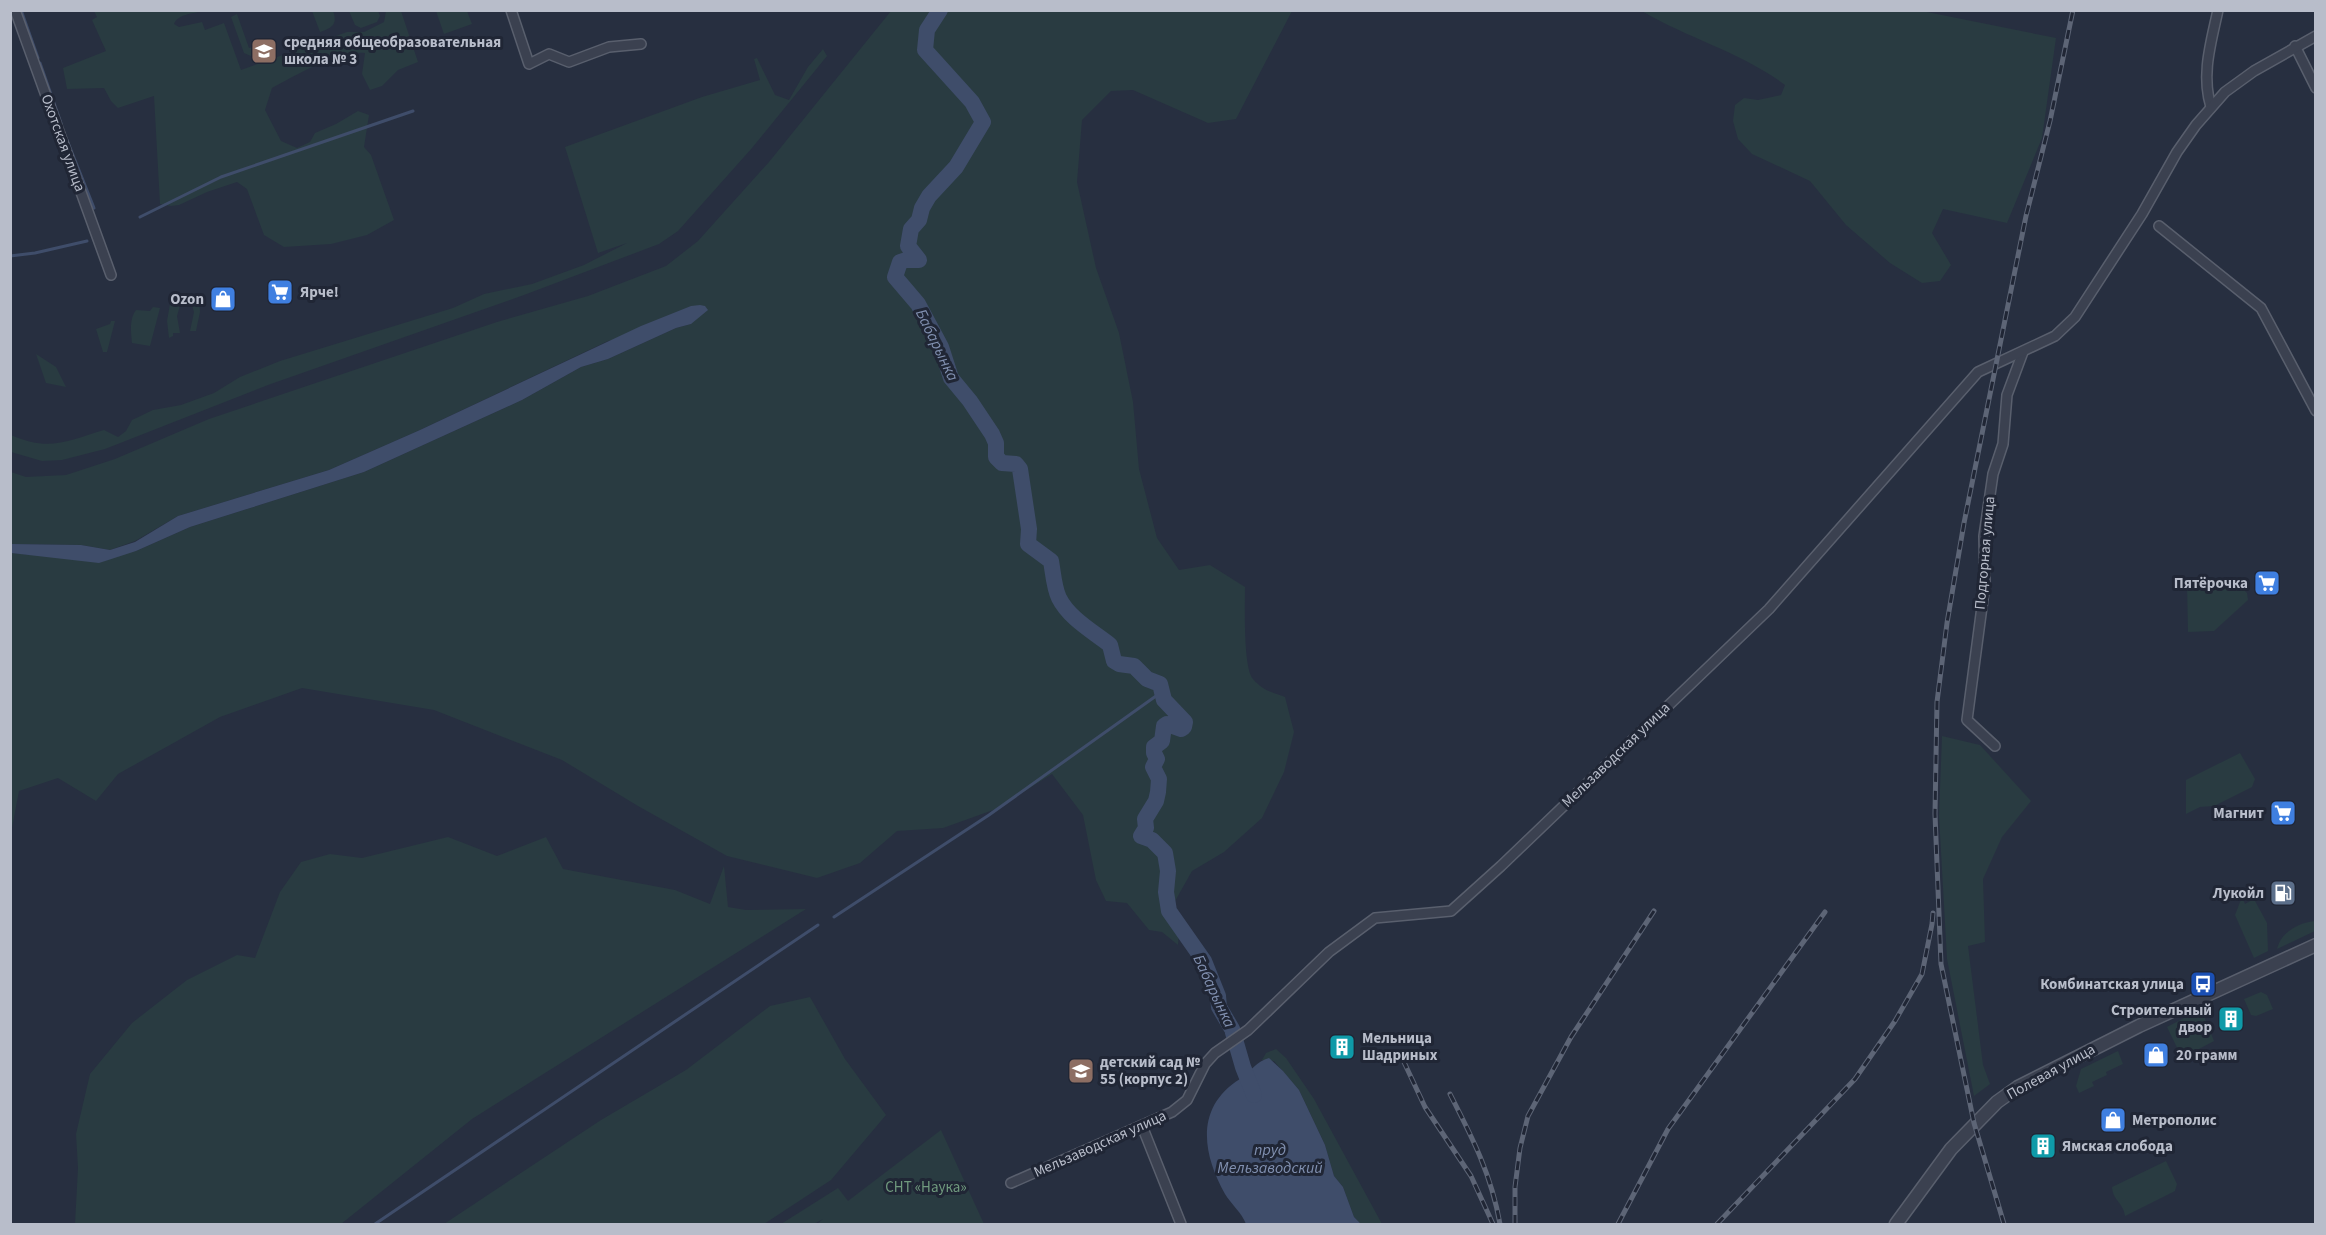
<svg xmlns="http://www.w3.org/2000/svg" width="2326" height="1235" font-family="'Source Sans 3',sans-serif">
<style>
.green{fill:#293b41}
.water{fill:#3f4d6a}
.lines{fill:none;stroke-linecap:round;stroke-linejoin:round}
.stream{stroke:#3f4d6a;stroke-width:3}
.river{stroke:#3f4d6a;stroke-width:16}
.minor-casing{stroke:#595f6d;stroke-width:12}
.tertiary-casing{stroke:#595f6d;stroke-width:15}
.minor{stroke:#3b4150;stroke-width:9}
.tertiary{stroke:#3b4150;stroke-width:12}
.rail-casing{stroke:#5d6576;stroke-width:5}
.rail{stroke:#202635;stroke-width:3;stroke-dasharray:9;stroke-linecap:butt}
.labels{text-anchor:middle;dominant-baseline:central;stroke-width:6;stroke-linejoin:round;paint-order:stroke}
.poi-label{font-size:15px;font-weight:bold;fill:#b8bdca;stroke:#202635;text-anchor:start}
.street-label{font-size:15px;fill:#b8bdca;stroke:#202635}
.park-label{font-size:15px;fill:#709a7e;stroke:#202635}
.water-label{font-size:16px;font-style:italic;fill:#8190b0;stroke:#202635}
</style>
<rect width="100%" height="100%" fill="#272f40"/>
<g class="green">
<path d="M94,11h108c-10,3 -24,3 -28,13l5,3 23,-5 3,8 19,-7 17,47 106,-38h17l20,-10 2,-11h15l17,51 -20,8 -16,16 -12,4 -8,-16 3,-21c-26,-3 -69,22 -93,35l-7,22 16,31 16,7 13,-6 5,-9 21,-9 22,-13 11,4 -5,32 7,8 23,65 -27,15 -36,9 -47,3 -20,-12 -17,-46 -10,-7 -30,10 -28,13 -8,1 -11,-2 -6,-108 -36,12 -7,-7 -7,-13 -37,1 -4,-21 43,-17 -14,-31 5,-3z"/>
<path d="M312,11h21c5,13 -1,17 -13,21z"/>
<polygon points="349,11 378,11 380,16 377,22 361,28 355,25"/>
<polygon points="436,11 467,11 472,24 444,34"/>
<path d="M891,11h401l-56,108 -28,4 -75,-33 -22,1 -29,29 -5,62 19,86 23,65 14,69 6,67 18,69 22,32 31,-5 35,22c0,17 -2,81 8,92 9,11 20,14 32,18l9,35 -10,40 -22,46 -38,34 -32,19 -18,32 6,16 -2,26 -16,-13 -13,-2 -22,-27 -21,-2 -10,-21 -13,-65 -31,-41 -56,35 -53,19 -46,3 -37,32 -43,15 -90,-22 -89,-50 -76,-46 -128,-50 -132,-22 -82,29 -102,57 -22,27 -38,-23 -39,13 -8,42v-280l21,2 104,-4 54,-24 174,-55 158,-72 59,-33 27,-8 68,-31 15,-4 -83,17 -188,89 -91,40 -151,46 -43,25 -25,9 -29,-5 -70,-1v-72l15,5 40,-2 49,-16 94,-40 288,-97 91,-26 78,-30 32,-25 71,-79z"/>
<path d="M1642,11h280l134,27 -14,100 -35,85 -64,-14 -11,24 19,32 -11,16 -18,2 -32,-20 -44,-38 -36,-44 -58,-27 -14,-15 -5,-18 2,-16 9,-7 14,2 23,-5 4,-10c-44,-33 -96,-46 -143,-74z"/>
<polygon points="237,14 249,48 266,43 267,51 251,56 244,53 231,17"/>
<path d="M823,49l4,7 -75,92 -74,83 -19,13 -135,51 -256,90 -163,64 -43,11 -20,1 -31,-9v-17c38,17 56,6 93,-5l14,7 8,-6 6,-11 21,-10 28,-5 33,-12 26,-16 40,-16 173,-53 31,-14 48,-10 52,-19 43,-22 -29,10 -33,-106 137,-50 58,-17 -6,-21 3,-1 18,37 14,5 19,-33z"/>
<polygon points="189,295 199,296 200,312 196,331 190,331 194,312"/>
<polygon points="171,298 182,299 177,316 180,333 173,333 173,336 169,338 167,321"/>
<path d="M153,307l7,1 -10,38 -18,-3c-1,-11 -3,-24 4,-33l14,1z"/>
<polygon points="111,321 115,321 107,352 103,352 96,329 110,324"/>
<polygon points="36,354 56,367 66,387 46,383"/>
<polygon points="2187,583 2237,583 2247,593 2248,600 2214,631 2188,632"/>
<polygon points="1942,736 1980,745 2031,801 2002,837 1983,879 1985,942 1968,946 1983,1065 1990,1084 1974,1096 1947,959 1939,816"/>
<polygon points="2240,753 2255,779 2252,787 2214,806 2200,807 2186,814 2186,780"/>
<polygon points="448,837 497,856 546,837 563,869 675,890 710,904 724,866 728,907 746,910 806,909 472,1119 341,1224 75,1224 78,1168 76,1134 90,1074 132,1023 187,980 237,955 255,958 280,892 301,862 330,854 362,858"/>
<polygon points="2242,897 2245,904 2254,899 2267,923 2268,951 2254,958 2235,915"/>
<path d="M2315,921v10l-38,18c4,-17 21,-26 38,-28z"/>
<polygon points="2261,992 2267,995 2273,1009 2256,1016 2251,1015 2244,999"/>
<polygon points="810,997 845,1059 886,1115 831,1180 764,1224 444,1224 601,1120 686,1070 770,1006"/>
<polygon points="2201,1009 2214,1041 2182,1058 2167,1027"/>
<polygon points="1276,1049 1286,1058 1314,1099 1382,1224 1361,1224 1354,1217 1343,1187 1334,1176 1325,1145 1299,1090 1274,1061 1262,1060 1266,1053"/>
<polygon points="2118,1051 2123,1064 2106,1072 2107,1075 2092,1082 2094,1086 2079,1093 2076,1086 2081,1069"/>
<polygon points="941,1130 984,1224 817,1224 823,1219 814,1224 781,1224 838,1188 848,1201"/>
<path d="M2166,1161l11,23 -2,7 -50,25c-2,-14 -12,-15 -13,-29z"/>
</g>
<g class="water">
<polygon points="700,305 705,306 708,310 691,324 676,328 608,359 581,367 522,400 364,472 190,527 136,551 99,563 11,553 11,544 81,545 110,550 135,542 178,516 329,470 420,430 641,326 691,306"/>
<path d="M1269,1058l14,13 16,19 26,55 9,31 9,11 11,30 7,7h-115c-4,-11 -15,-20 -21,-30 -23,-41 -30,-87 15,-115 10,-7 17,-18 29,-21z"/>
</g>
<g class="lines">
<g class="stream">
<polyline points="21,10 38,58"/>
<polyline points="40,63 61,123"/>
<polyline points="67,140 94,208"/>
<polyline points="140,217 221,177 413,111"/>
<polyline points="10,256 35,253 87,241"/>
<polyline points="834,917 989,815 1163,691"/>
<polyline points="375,1224 818,925"/>
</g>
<path class="river" d="M940,10l-13,20 -2,20 47,52 11,20 -27,45 -27,29 -7,12 -3,12 -8,9 -3,17 11,14h-13l-6,2 -5,15 23,27 23,43 10,31 19,23 22,33 4,9v14l6,6 14,1 4,5 9,60 -1,15 23,17c2,11 3,27 8,37 10,20 33,33 51,47l4,16 5,3 15,2 13,13 13,5 4,16 21,22 -1,5 -3,2 -14,-5 -3,2 -2,15 -8,6v6l3,6 -4,8 6,12 -1,13 -2,9 -11,18 1,9 -5,8 11,4 13,13 3,18 -2,21 3,19 35,50 14,35 1,11 13,22 11,38 11,28"/>
<defs>
<g id="minor">
<polyline points="15,10 111,275"/>
<polyline points="511,10 529,64 549,54 569,62 609,47 641,44"/>
<polyline points="2295,46 2316,88"/>
<path d="M2211,107c-10,-33 0,-64 7,-97"/>
<polyline points="2159,226 2261,308 2316,411"/>
<polyline points="1995,746 1967,720 1985,584 1984,536 1993,474 2003,444 2007,395 2023,352"/>
<polyline points="1142,1126 1181,1224"/>
<polyline points="1011,1183 1172,1112 1187,1100 1205,1064 1215,1053 1248,1030 1329,952 1375,918 1451,911 1501,866 1769,609 1978,372 2055,336 2075,317 2142,214 2177,152 2196,125 2225,92 2254,71 2316,36"/>
</g>
<polyline id="tertiary" points="1896,1224 1951,1149 1997,1102 2018,1087 2139,1026 2316,945"/>
</defs>
<use href="#minor" class="minor-casing"/>
<use href="#tertiary" class="tertiary-casing"/>
<use href="#minor" class="minor"/>
<use href="#tertiary" class="tertiary"/>
<defs>
<g id="rail">
<polyline points="1403,1060 1425,1107 1471,1176 1493,1224"/>
<path d="M1450,1094c23,45 41,80 50,130"/>
<polyline points="1515,1224 1515,1187 1520,1148 1528,1116 1571,1037 1654,911"/>
<polyline points="1618,1224 1668,1129 1825,912"/>
<polyline points="1717,1224 1855,1079 1895,1021 1922,974 1932,924 1933,913"/>
<polyline points="2004,1224 1974,1123 1941,964 1935,814 1937,702 1947,623 1964,523 2026,216 2050,121 2073,10"/>
</g>
</defs>
<use href="#rail" class="rail-casing"/>
<use href="#rail" class="rail"/>
</g>
<defs>
<symbol id="school-square" viewBox="-11 -11 22 22"><rect x="-9" y="-9" width="18" height="18" rx="4" fill="#8d6e63" stroke="#202635"/><path d="M0-5L7-2L0 1L-7-2ZM-4 1L0 2.5L4 1V4Q0 6-4 4Z" fill="#fff"/></symbol>
<symbol id="supermarket-square" viewBox="-11 -11 22 22"><rect x="-9" y="-9" width="18" height="18" rx="4" fill="#3f7fe0" stroke="#202635"/><path d="M-6-5.5h2.5l.6 2H6L4.5 2H-2.5L-4.4-4H-6ZM-1.5 3.2a1.3 1.3 0 1 0 .1 0ZM3 3.2a1.3 1.3 0 1 0 .1 0Z" fill="#fff"/></symbol>
<symbol id="shop-square" viewBox="-11 -11 22 22"><rect x="-9" y="-9" width="18" height="18" rx="4" fill="#3f7fe0" stroke="#202635"/><path d="M-5-2.5h2.3a2.7 3.5 0 0 1 5.4 0H5L5.5 6h-11ZM-1.5-2.5h3a1.5 2.3 0 0 0-3 0Z" fill="#fff"/></symbol>
<symbol id="fuel-square" viewBox="-11 -11 22 22"><rect x="-9" y="-9" width="18" height="18" rx="4" fill="#5c6f8a" stroke="#202635"/><path d="M-5.5-6h7V0h2V4h1.3V-2.5L3-4.5l.8-.8L6-3V5H2.5V1h-1V6h-7ZM-4.2-4.7v3.2H.2V-4.7Z" fill="#fff"/></symbol>
<symbol id="bus-square" viewBox="-11 -11 22 22"><rect x="-9" y="-9" width="18" height="18" rx="4" fill="#1a4fb4" stroke="#202635"/><path d="M-5-6H5V4H4V6H2V4H-2V6H-4V4H-5ZM-3.5-4V0h7V-4ZM-3.5 1.2v1.5H-2V1.2ZM2 1.2v1.5H3.5V1.2Z" fill="#fff"/></symbol>
<symbol id="building-square" viewBox="-11 -11 22 22"><rect x="-9" y="-9" width="18" height="18" rx="4" fill="#0f9aa8" stroke="#202635"/><path d="M-4-6H4V6H1V3H-1V6H-4ZM-2.5-4.3h1.7v1.8h-1.7ZM.8-4.3h1.7v1.8H.8ZM-2.5-1h1.7V.8h-1.7ZM.8-1h1.7V.8H.8Z" fill="#fff"/></symbol>
</defs>
<g fill-rule="evenodd">
<use href="#school-square" x="249" y="36" width="30" height="30"/>
<use href="#supermarket-square" x="265" y="277" width="30" height="30"/>
<use href="#shop-square" x="208" y="284" width="30" height="30"/>
<use href="#supermarket-square" x="2252" y="568" width="30" height="30"/>
<use href="#supermarket-square" x="2268" y="798" width="30" height="30"/>
<use href="#fuel-square" x="2268" y="878" width="30" height="30"/>
<use href="#bus-square" x="2188" y="969" width="30" height="30"/>
<use href="#building-square" x="2216" y="1004" width="30" height="30"/>
<use href="#building-square" x="1327" y="1032" width="30" height="30"/>
<use href="#shop-square" x="2141" y="1040" width="30" height="30"/>
<use href="#school-square" x="1066" y="1056" width="30" height="30"/>
<use href="#shop-square" x="2098" y="1105" width="30" height="30"/>
<use href="#building-square" x="2028" y="1131" width="30" height="30"/>
</g>
<g class="labels">
<g class="poi-label">
<text x="284" y="42">средняя общеобразовательная<tspan x="284" dy="17">школа № 3</tspan></text>
<text x="300" y="292">Ярче!</text>
<text x="204" y="299" text-anchor="end">Ozon</text>
<text x="2248" y="583" text-anchor="end">Пятёрочка</text>
<text x="2264" y="813" text-anchor="end">Магнит</text>
<text x="2264" y="893" text-anchor="end">Лукойл</text>
<text x="2184" y="984" text-anchor="end">Комбинатская улица</text>
<text x="2212" y="1010" text-anchor="end">Строительный<tspan x="2212" dy="17">двор</tspan></text>
<text x="1362" y="1038">Мельница<tspan x="1362" dy="17">Шадриных</tspan></text>
<text x="2176" y="1055">20 грамм</text>
<text x="1100" y="1062">детский сад №<tspan x="1100" dy="17">55 (корпус 2)</tspan></text>
<text x="2132" y="1120">Метрополис</text>
<text x="2062" y="1146">Ямская слобода</text>
</g>
<g class="street-label">
<text transform="translate(63 143) rotate(70)">Охотская улица</text>
<text transform="translate(1985 553) rotate(-85)">Подгорная улица</text>
<text transform="translate(1616 755) rotate(-44)">Мельзаводская улица</text>
<text transform="translate(2051 1072) rotate(-29)">Полевая улица</text>
<text transform="translate(1100 1144) rotate(-24)">Мельзаводская улица</text>
</g>
<g class="park-label">
<text x="926" y="1187">СНТ «Наука»</text>
</g>
<g class="water-label">
<text transform="translate(937 345) rotate(64)">Бабарынка</text>
<text transform="translate(1214 991) rotate(65)">Бабарынка</text>
<text x="1270" y="1150">пруд<tspan x="1270" dy="18">Мельзаводский</tspan></text>
</g>
</g>
<rect width="2326" height="1235" fill="none" stroke="#b8bdca" stroke-width="24"/>
</svg>
